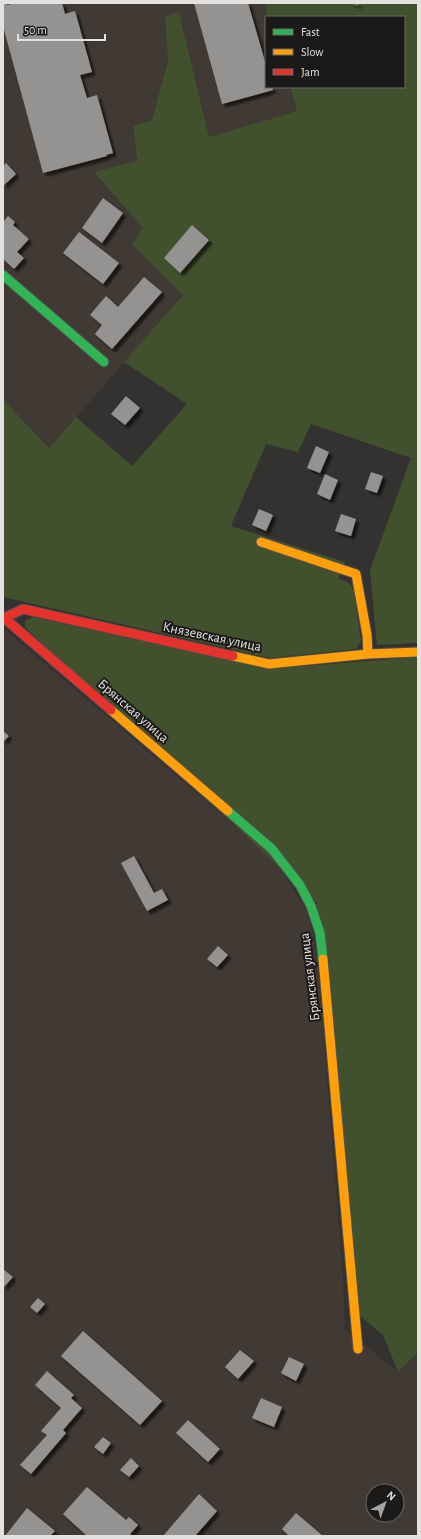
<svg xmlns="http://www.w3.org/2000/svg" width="421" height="1539" font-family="'Alegreya Sans',sans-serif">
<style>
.built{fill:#413934;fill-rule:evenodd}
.green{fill:#41512d}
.building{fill:#959392;filter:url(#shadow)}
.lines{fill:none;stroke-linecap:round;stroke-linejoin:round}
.fast-casing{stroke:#504f4d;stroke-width:11}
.slow-casing{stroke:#504f4d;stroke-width:11}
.jam-casing{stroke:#504f4d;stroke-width:11}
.fast{stroke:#30b455;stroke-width:9}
.slow{stroke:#ff9f0a;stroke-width:9}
.jam{stroke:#e5322d;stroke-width:9}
.labels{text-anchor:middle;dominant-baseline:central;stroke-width:4;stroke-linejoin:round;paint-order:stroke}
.street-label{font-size:14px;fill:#e4e2e0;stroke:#1b1a19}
</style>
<defs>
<filter id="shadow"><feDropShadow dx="3.5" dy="3.5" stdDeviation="1" flood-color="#0009"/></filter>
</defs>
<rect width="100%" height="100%" fill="#343230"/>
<g class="built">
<polygon points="3,3 264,3 268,17 266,17 266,87 290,87 297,111 209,137 179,13 165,17 168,61 152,120 133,126 143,228 133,244 184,295 49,448 3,399"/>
<path d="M3,628l264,225 14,16 25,41 7,24 5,34 25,308 2,54 53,41 20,-19v184h-415zM373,1491h24v24h-24z"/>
</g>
<g class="green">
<polygon points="264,3 418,3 418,643 377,645 370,570 411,458 311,424 298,452 266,444 231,526 345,562 338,578 349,583 354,591 361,641 356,649 269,658 3,597 3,399 49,448 76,417 132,466 187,404 124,362 183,295 132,244 143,228 94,172 137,161 133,126 152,120 168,61 165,17 179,12 209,137 297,111 290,87 404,87 404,17 268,17"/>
<polygon points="33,617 269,669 418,657 418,1352 398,1372 383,1335 359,1315 317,903 25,627 25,621"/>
</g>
<g class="building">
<polygon points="3,3 7,3 7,5 16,3 62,3 65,14 75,11 92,72 80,75 87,98 97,95 113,153 106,155 107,156 43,173 3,26"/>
<polygon points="194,3 248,3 266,65 266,87 272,87 273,90 222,104"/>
<polygon points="349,3 359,3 358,5"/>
<polygon points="6,163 16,174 3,186 3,166"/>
<polygon points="103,198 123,213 102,243 82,228"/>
<polygon points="8,216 15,222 13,225 29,239 17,252 24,258 14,269 3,259 3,222"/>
<polygon points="192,225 209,240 180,273 164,258"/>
<polygon points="79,232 119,263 103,284 63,253"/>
<polygon points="144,277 162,292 112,349 95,334 102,325 90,315 106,296 118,307"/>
<polygon points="126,396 140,408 125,425 111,414"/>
<polygon points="316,446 329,452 320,473 307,468"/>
<polygon points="371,472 383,476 377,493 365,489"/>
<polygon points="325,474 338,480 330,500 317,494"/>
<polygon points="259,509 273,515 266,531 252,525"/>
<polygon points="341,514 356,519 351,536 335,531"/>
<polygon points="3,731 9,736 3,742"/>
<polygon points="134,856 154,893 162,889 168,900 147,911 121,863"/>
<polygon points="218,946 228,955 217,967 207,959"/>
<polygon points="3,1269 13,1277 3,1288"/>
<polygon points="38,1298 45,1304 37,1313 30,1307"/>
<polygon points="83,1331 162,1401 140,1425 61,1356"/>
<polygon points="240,1350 254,1361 238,1379 225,1367"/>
<polygon points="289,1357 304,1364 296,1381 281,1373"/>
<polygon points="47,1371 74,1395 71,1398 82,1408 63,1430 66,1433 31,1474 20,1465 47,1435 41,1431 61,1408 35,1385"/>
<polygon points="261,1398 282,1407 274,1427 252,1418"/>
<polygon points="188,1420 220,1449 208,1462 176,1433"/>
<polygon points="103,1437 111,1443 103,1454 94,1447"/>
<polygon points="131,1458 139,1466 129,1477 120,1470"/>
<polygon points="87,1487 126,1520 129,1517 138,1525 130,1534 132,1536 85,1536 86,1535 63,1514"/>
<polygon points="199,1494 217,1511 195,1536 163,1536"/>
<polygon points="27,1508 55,1531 50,1536 5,1536"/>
<polygon points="296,1513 323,1536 289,1536 282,1529"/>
</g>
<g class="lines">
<defs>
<g id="fast">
<polyline points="3,275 104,362"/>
<polyline points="228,811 272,849 300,885 311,906 320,933 323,959"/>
</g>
<g id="slow">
<polyline points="261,542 356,574 367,635 368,654"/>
<polyline points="233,656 269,664 368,654 418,652"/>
<polyline points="111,710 228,811"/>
<polyline points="323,959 358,1349"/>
</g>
<g id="jam">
<polyline points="3,617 111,710"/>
<polyline points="4,618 23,609 233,656"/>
</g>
</defs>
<use href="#fast" class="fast-casing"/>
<use href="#slow" class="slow-casing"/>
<use href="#jam" class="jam-casing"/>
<use href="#fast" class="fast"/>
<use href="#slow" class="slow"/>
<use href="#jam" class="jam"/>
</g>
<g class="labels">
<g class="street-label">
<text transform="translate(212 637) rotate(12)">Князевская улица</text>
<text transform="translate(133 711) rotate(41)">Брянская улица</text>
<text transform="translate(310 977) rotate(-97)">Брянская улица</text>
</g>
</g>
<rect width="421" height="1539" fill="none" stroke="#e4e2e0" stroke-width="8"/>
<rect x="265" y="16" width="140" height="72" fill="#1b1a19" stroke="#6b6a69"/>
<rect x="273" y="29" width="20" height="6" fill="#30b455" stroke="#6b6a69"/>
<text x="301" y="36" font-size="12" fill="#e4e2e0">Fast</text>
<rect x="273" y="49" width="20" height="6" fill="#ff9f0a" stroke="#6b6a69"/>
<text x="301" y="56" font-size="12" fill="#e4e2e0">Slow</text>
<rect x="273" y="69" width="20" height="6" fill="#e5322d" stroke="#6b6a69"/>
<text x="301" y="76" font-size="12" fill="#e4e2e0">Jam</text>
<g transform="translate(385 1503) rotate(41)"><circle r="19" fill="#1b1a19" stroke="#6b6a69"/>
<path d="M0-3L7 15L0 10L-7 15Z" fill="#a6a4a2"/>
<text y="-6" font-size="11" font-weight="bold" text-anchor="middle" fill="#e4e2e0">N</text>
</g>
<path d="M18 34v6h87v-6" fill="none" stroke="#e4e2e0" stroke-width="2"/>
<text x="24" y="34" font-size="12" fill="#e4e2e0" stroke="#1b1a19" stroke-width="3" paint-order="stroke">50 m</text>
</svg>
